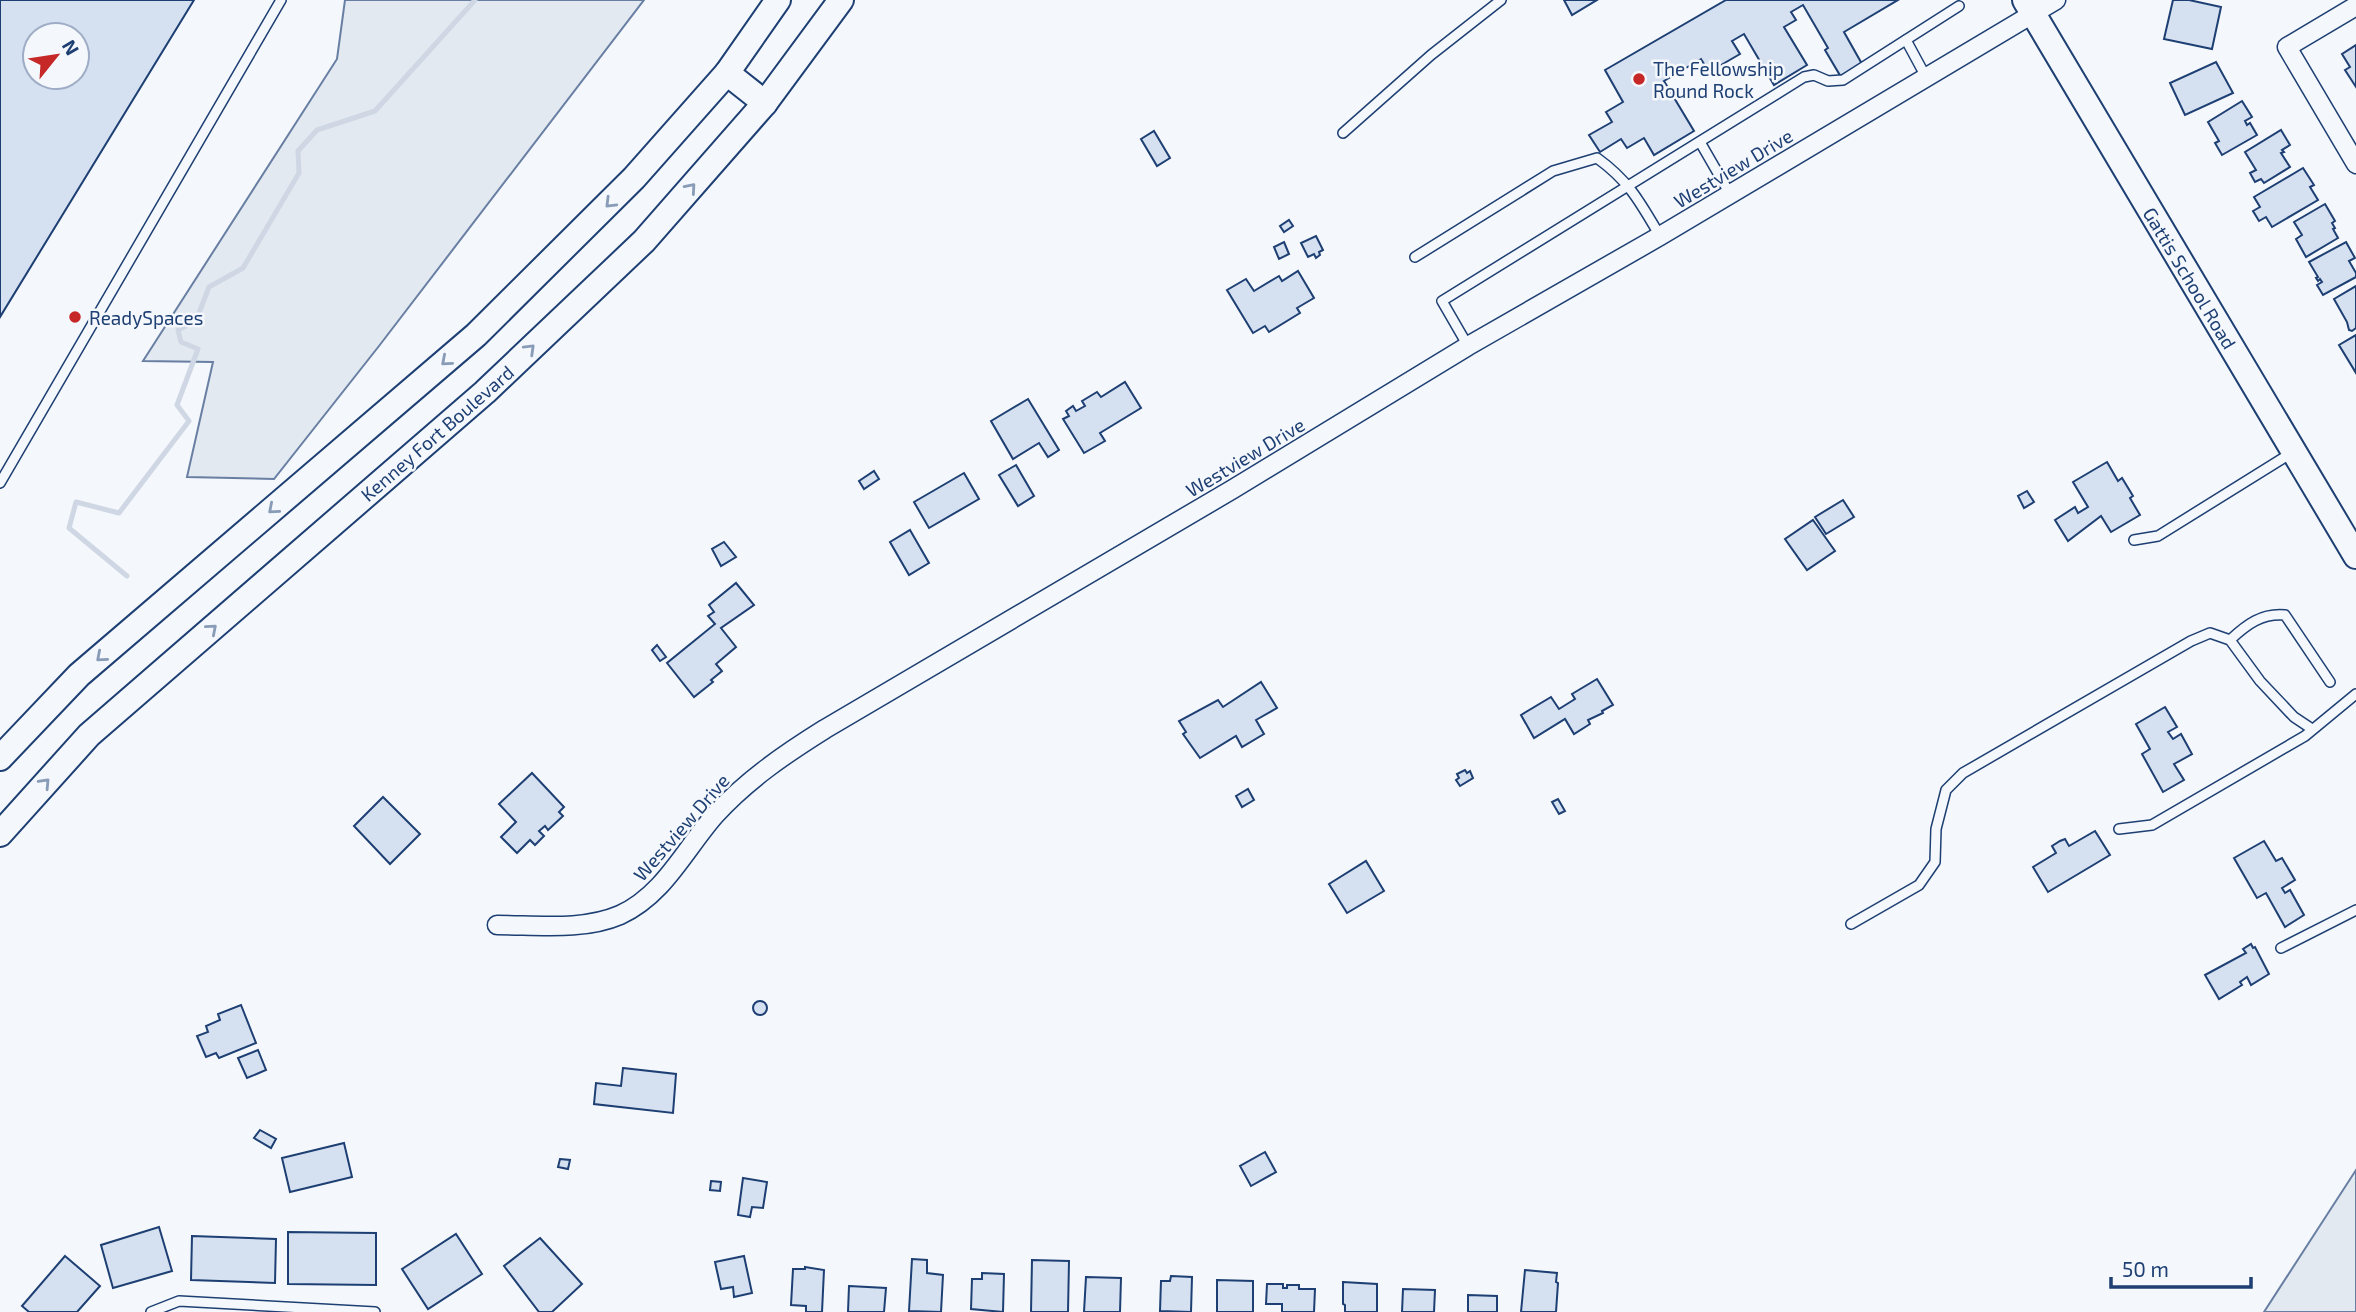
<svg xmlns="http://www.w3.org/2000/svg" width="2356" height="1312" font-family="'Exo 2',sans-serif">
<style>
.green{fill:#e3e9f0;stroke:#687fa3;stroke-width:2}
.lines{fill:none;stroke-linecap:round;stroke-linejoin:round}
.stream{stroke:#cfd7e4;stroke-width:5}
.building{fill:#d5e0f0;stroke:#1d3f73;stroke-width:2;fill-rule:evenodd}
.lane-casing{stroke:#1d3f73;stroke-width:12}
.street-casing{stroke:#1d3f73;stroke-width:21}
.secondary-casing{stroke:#1d3f73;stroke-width:28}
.lane{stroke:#f4f7fb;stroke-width:9}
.street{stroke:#f4f7fb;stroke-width:18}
.secondary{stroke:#f4f7fb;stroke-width:24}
.oneway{stroke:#889bb7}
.poi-dot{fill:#c62828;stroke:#f4f7fb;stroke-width:2.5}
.labels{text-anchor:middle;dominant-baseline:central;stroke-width:5;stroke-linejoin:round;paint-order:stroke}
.poi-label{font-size:19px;fill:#1d3f73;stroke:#f4f7fb;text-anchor:start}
.street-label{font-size:19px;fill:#1d3f73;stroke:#f4f7fb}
</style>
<rect width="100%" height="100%" fill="#f4f7fb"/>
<g class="green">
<polygon points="345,0 644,0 379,346 274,479 187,477 213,362 143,361 337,59"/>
<polygon points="2356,1170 2356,1312 2264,1312"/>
</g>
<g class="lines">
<polyline class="stream" points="127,576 69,528 76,502 119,513 189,421 177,405 198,349 181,342 178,330 196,321 209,287 243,268 299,173 298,151 317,130 375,111 475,0"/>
</g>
<g class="building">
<path d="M0,0h194l-194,317zM35,35h42v42h-42z"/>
<polygon points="1564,0 1597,0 1572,15"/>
<polygon points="1726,0 1898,0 1844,32 1862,64 1841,77 1825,50 1828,48 1803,5 1791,12 1796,20 1784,27 1807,65 1774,85 1744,34 1732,41 1740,54 1709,72 1701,59 1664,81 1694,131 1654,155 1644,138 1627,148 1621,139 1600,152 1589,135 1612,122 1606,112 1623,102 1605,70"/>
<polygon points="2173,0 2189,0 2221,7 2212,49 2164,39"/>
<polygon points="2356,45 2356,87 2345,70 2350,67 2342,54"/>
<polygon points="2216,62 2233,93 2185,115 2170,83"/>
<polygon points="2242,101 2252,117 2245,121 2247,125 2250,123 2257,135 2222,155 2215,143 2219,141 2208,122"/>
<polygon points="2281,130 2290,145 2282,150 2284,152 2281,153 2290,167 2264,183 2261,179 2255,182 2250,173 2256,170 2245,152"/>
<polygon points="1154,131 1170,158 1157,166 1141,139"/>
<polygon points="2303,168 2314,185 2310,187 2318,200 2272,227 2266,217 2259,221 2253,211 2260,207 2254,197"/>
<polygon points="2325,204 2335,221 2332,223 2335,228 2333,229 2338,238 2306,257 2296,239 2302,235 2294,222"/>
<polygon points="1289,220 1293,226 1284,232 1280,226"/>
<polygon points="1316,236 1323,250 1319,252 1320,255 1316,258 1314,254 1308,257 1301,243"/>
<polygon points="1284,242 1289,254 1279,259 1274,247"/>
<polygon points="2346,242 2355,258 2349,261 2356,273 2356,277 2323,295 2317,285 2322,282 2320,279 2318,281 2316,278 2318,277 2309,262"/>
<polygon points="1298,271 1314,298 1297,308 1300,313 1269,332 1265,326 1253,333 1227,290 1246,279 1254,291 1279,276 1282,281"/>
<polygon points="2356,286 2356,328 2352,331 2349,330 2347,322 2334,299"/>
<polygon points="2356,335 2356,373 2339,345"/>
<polygon points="1125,382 1141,408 1100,433 1105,441 1084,453 1063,419 1069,416 1066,411 1073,406 1076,411 1085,406 1082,401 1097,392 1101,397"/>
<polygon points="1028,399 1059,450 1048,457 1039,443 1013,459 991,421"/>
<polygon points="2107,462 2118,481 2122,478 2133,496 2130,498 2140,515 2111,532 2101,516 2068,541 2055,520 2075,507 2078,513 2088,507 2073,482"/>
<polygon points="1016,465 1034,496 1018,506 999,475"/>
<polygon points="874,471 879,479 864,489 859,481"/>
<polygon points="964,473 979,499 929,528 914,502"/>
<polygon points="2027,491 2034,502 2024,508 2018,496"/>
<polygon points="1843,500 1854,517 1826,534 1815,517"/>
<polygon points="1813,520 1835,551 1807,570 1785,539"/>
<polygon points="910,530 929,563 909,575 890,542"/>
<polygon points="724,542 736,557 721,566 712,549"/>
<polygon points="736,583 754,605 721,628 736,647 716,664 722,671 711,680 713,682 694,697 667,663 715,624 708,616 714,612 709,605"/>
<polygon points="657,645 666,657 660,661 652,650"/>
<polygon points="1597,679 1613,705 1602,711 1603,713 1588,720 1590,724 1574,734 1565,719 1534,738 1521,715 1551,697 1559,709 1575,699 1572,694"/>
<polygon points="1261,682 1277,708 1256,720 1264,734 1242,747 1236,736 1200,758 1183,734 1186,732 1179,721 1218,700 1223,707"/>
<polygon points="2165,707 2177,727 2168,732 2173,739 2181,734 2192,754 2174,764 2184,780 2163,792 2142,754 2150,749 2136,724"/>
<polygon points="1465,770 1467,773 1470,771 1473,778 1460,786 1456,780 1459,778 1457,774"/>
<polygon points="532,773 564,807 559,812 563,816 548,830 545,826 539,831 544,836 535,845 530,840 517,853 501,837 516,822 499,804"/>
<polygon points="1248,789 1254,800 1242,807 1236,796"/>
<polygon points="383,797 420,834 390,864 354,826"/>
<polygon points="1558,799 1565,811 1559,814 1552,802"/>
<polygon points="2095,831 2110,855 2048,892 2033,867 2056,853 2052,846 2060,841 2065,839 2069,846"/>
<polygon points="2264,841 2276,861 2282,858 2295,880 2282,888 2285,893 2290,890 2304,915 2285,927 2266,893 2257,898 2234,858"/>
<polygon points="1366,861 1384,891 1347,913 1329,884"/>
<polygon points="2251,944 2253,948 2255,947 2269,974 2251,985 2247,977 2240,982 2242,985 2219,999 2205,975 2246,953 2243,949"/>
<circle cx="760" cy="1008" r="7"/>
<polygon points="241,1005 256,1043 219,1058 216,1053 206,1057 197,1036 208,1032 206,1026 220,1020 218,1014"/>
<polygon points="258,1050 266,1070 247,1078 238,1058"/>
<polygon points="623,1068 676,1074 673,1113 594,1104 596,1083 621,1086"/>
<polygon points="260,1130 276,1139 271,1148 254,1138"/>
<polygon points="344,1143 352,1177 290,1192 282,1158"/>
<polygon points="1265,1152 1276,1172 1251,1186 1240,1166"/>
<polygon points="560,1159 570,1160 568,1169 558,1167"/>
<polygon points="743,1178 767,1182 763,1208 752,1207 750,1217 738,1215"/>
<polygon points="711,1181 721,1182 720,1191 710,1190"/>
<polygon points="159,1227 172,1271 113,1288 101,1245"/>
<polygon points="288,1232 376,1233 376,1285 288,1284"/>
<polygon points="456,1234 482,1274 428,1309 402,1269"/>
<polygon points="192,1236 276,1239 275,1283 191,1280"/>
<polygon points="540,1238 582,1284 552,1312 539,1312 504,1266"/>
<polygon points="65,1256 100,1286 77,1312 29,1312 22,1306"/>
<polygon points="744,1256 752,1293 734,1297 733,1287 721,1289 715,1262"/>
<polygon points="912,1259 927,1260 927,1273 943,1275 941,1312 909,1311"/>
<polygon points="1032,1260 1069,1261 1068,1312 1031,1312"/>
<polygon points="805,1267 824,1270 822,1312 806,1312 806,1306 791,1305 793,1269 805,1269"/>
<polygon points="1525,1270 1557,1273 1556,1282 1558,1283 1556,1312 1521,1312"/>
<polygon points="982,1273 1004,1274 1003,1312 971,1309 972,1279 982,1279"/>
<polygon points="1171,1276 1192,1277 1191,1312 1160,1311 1161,1281 1170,1281"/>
<polygon points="1086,1277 1121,1278 1120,1312 1084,1312"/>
<polygon points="1217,1280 1253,1281 1253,1312 1217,1312"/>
<polygon points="1343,1282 1377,1284 1377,1312 1345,1312 1345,1305 1343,1304"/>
<polygon points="1267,1284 1283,1284 1283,1288 1287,1288 1287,1285 1299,1285 1299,1289 1315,1289 1314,1312 1282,1312 1282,1304 1266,1304"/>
<polygon points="849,1286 886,1288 884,1312 848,1312"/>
<polygon points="1403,1289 1435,1290 1434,1312 1402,1312"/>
<polygon points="1468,1295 1497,1296 1497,1312 1468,1312"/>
</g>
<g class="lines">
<defs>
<g id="lane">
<polyline points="1906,40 1926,77"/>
<polyline points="1343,133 1431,55 1501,0"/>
<polyline points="1700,142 1730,194"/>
<path d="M1415,257l138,-86 44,-13c32,23 43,44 63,78"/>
<polyline points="1468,346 1442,301 1804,77 1814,75 1828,81 1843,80 1959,6"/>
<polyline points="0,483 281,0"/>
<polyline points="2134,540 2158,536 2293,452"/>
<path d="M2230,640c17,-16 32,-27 55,-25l45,67"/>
<polyline points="2119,829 2152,825 2305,736 2356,694"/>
<polyline points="1851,924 1919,885 1935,862 1936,829 1946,790 1963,773 2191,641 2210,633 2230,640 2260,681 2294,717 2312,729"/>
<polyline points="2281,948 2356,910"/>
<polyline points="151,1312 179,1301 375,1312"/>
</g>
<g id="street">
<polyline points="2356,6 2287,47 2356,164"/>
<path d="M497,925c40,0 86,6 123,-10 44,-20 65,-66 95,-100 32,-35 70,-61 110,-86l408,-240 235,-143 192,-110 396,-236"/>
</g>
<g id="secondary">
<polyline points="2025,0 2356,556"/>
<polyline points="727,73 765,103"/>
<polyline points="0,758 79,675 476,335 634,178 727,73 778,0"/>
<polyline points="0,834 89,735 485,392 644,241 765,103 841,0"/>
</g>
</defs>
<use href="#lane" class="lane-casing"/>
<use href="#street" class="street-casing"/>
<use href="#secondary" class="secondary-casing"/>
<use href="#lane" class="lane"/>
<use href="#street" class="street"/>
<use href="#secondary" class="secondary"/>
</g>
<defs><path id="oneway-chevron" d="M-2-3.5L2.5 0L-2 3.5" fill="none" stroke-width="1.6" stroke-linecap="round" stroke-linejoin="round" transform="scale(1.75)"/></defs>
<g class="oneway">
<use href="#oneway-chevron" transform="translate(691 188) rotate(-49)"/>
<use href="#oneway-chevron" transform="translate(610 203) rotate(135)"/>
<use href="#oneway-chevron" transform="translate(530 349) rotate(-44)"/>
<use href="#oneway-chevron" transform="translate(446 361) rotate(139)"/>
<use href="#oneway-chevron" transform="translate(273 509) rotate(139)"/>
<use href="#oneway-chevron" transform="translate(212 629) rotate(-41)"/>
<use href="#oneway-chevron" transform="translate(101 657) rotate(139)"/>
<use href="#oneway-chevron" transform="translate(45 783) rotate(-47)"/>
</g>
<g class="poi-dot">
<circle cx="1639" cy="79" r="7"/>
<circle cx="75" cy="317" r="7"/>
</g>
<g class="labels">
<g class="poi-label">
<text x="1653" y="68">The Fellowship<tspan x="1653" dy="22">Round Rock</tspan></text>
<text x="89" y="317">ReadySpaces</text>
</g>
<g class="street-label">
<text transform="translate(1733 168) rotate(-31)">Westview Drive</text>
<text transform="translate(2190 278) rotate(59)">Gattis School Road</text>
<text transform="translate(437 433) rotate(-41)">Kenney Fort Boulevard</text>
<text transform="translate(1245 457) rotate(-31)">Westview Drive</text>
<text transform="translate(681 827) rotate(-49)">Westview Drive</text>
</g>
</g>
<g transform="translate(56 56) rotate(60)"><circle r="33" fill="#f4f7fb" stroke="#9eadc5" stroke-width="2"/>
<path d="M0-5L12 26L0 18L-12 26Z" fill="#c62828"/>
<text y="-10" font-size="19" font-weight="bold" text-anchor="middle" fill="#1d3f73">N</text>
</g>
<path d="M2111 1277v10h140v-10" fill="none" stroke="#1d3f73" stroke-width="3.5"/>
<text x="2122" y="1277" font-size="21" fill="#1d3f73" stroke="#f4f7fb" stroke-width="5" paint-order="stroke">50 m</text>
</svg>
